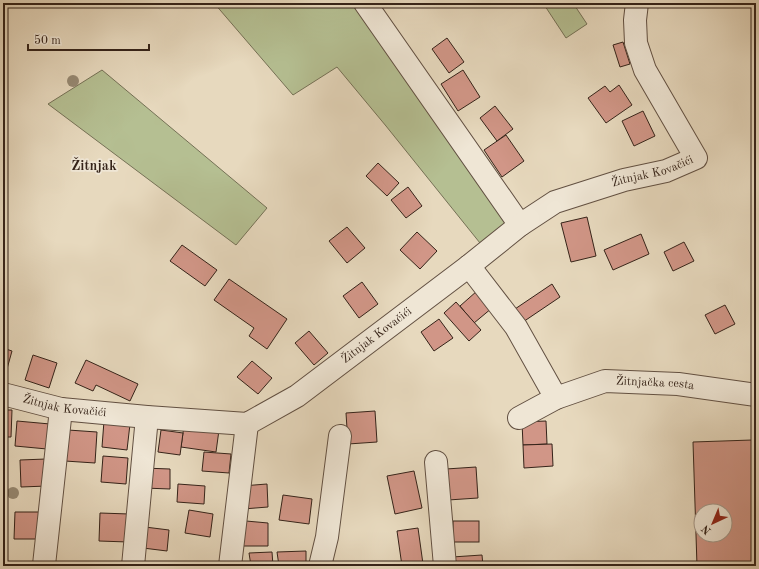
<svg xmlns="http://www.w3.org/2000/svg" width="759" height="569" font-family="'Old Standard TT',serif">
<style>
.green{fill:#b5bf92;stroke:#757156}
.building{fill:#d19687;stroke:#352319;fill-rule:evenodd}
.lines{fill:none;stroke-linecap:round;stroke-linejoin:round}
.minor-casing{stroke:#625042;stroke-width:24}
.minor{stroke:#efe6d5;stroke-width:22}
.tree{fill:#978a74}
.labels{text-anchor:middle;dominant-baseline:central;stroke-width:3.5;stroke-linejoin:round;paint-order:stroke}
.street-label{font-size:12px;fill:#352319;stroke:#efe6d5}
.quarter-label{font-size:14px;font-weight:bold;fill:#352319;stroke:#efe6d5}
</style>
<rect width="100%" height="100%" fill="#e7d9be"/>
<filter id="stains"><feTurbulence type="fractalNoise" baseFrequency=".005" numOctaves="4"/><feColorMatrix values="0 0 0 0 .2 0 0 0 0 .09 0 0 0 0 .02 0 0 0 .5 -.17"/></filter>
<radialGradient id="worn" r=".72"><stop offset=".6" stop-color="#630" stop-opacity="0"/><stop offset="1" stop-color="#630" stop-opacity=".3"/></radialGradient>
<g class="green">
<polygon points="214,3 357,3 505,222 506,227 484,248 386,126 337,67 293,95"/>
<polygon points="543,3 573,3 587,24 566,38"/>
<polygon points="102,70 267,208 236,245 48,104"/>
</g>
<g class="building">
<polygon points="447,38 464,62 449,73 432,49"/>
<polygon points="623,42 630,64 620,67 613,45"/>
<polygon points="463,70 480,97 458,111 441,84"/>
<polygon points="619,85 632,105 606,123 588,98 605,86 610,92"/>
<polygon points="495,106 513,129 497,141 480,118"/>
<polygon points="643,111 655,136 634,146 622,121"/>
<polygon points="506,135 524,161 502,177 484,150"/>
<polygon points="378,163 399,183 387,196 366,176"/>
<polygon points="408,187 422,206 406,218 391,200"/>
<polygon points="587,217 596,256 571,262 561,223"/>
<polygon points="347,227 365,248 347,263 329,241"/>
<polygon points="417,232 437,251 420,269 400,250"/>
<polygon points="641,234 649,254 613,270 604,250"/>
<polygon points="684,242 694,261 673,271 664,252"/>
<polygon points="182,245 217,270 205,286 170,261"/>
<polygon points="229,279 287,319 267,349 249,336 254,328 214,300"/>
<polygon points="362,282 378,304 359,318 343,296"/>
<polygon points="552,284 560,297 520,324 512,311"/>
<polygon points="477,291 492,308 474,323 460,306"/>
<polygon points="456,302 481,330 469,341 444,313"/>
<polygon points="725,305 735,324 715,334 705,315"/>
<polygon points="439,319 453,338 434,351 421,332"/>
<polygon points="309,331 328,353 314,365 295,343"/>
<polygon points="3,348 12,351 5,376 3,375"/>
<polygon points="33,355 57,363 49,388 25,380"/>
<polygon points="86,360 138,384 130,401 96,385 93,391 75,383"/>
<polygon points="252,361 272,378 258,394 237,377"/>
<polygon points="3,410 12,410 11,437 3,437"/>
<polygon points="375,411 377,442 348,444 346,413"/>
<polygon points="17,421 50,424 47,449 15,446"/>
<polygon points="104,421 130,424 127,450 102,447"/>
<polygon points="546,421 547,444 523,445 522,422"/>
<polygon points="184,426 219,430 216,452 181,447"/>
<polygon points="68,430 97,432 95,463 65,461"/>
<polygon points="161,430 183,433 180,455 158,452"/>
<path d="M752,440l4,126h-59l-4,-124zM701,511h24v24h-24z"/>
<polygon points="552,444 553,466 524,468 523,445"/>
<polygon points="204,452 231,454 229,473 202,471"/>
<polygon points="103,456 128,458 126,484 101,482"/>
<polygon points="46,459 47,486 21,487 20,460"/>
<polygon points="476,467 478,498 448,500 446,469"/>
<polygon points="143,468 170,469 170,489 144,488"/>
<polygon points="414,471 422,508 395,514 387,476"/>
<polygon points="178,484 205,486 204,504 177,502"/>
<polygon points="267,484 268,507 243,509 242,486"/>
<polygon points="283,495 312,499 309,524 279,520"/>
<polygon points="189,510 213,514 210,537 185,533"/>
<polygon points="15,512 44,512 44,539 14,539"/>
<polygon points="100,513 129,514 128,542 99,541"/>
<polygon points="246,521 268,523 268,546 243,546"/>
<rect x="453" y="521" width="26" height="21"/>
<polygon points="145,527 169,530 167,551 143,548"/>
<polygon points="418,528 423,564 402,566 397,531"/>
<polygon points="306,551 306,566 279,566 277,552"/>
<polygon points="272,552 273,566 251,566 249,553"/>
<polygon points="482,555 483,566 453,566 452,557"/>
</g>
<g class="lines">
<defs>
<g id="minor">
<polyline points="365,3 520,225"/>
<polyline points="469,266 516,327 556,398"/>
<path id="s1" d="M3,394l58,15 86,8 100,7 50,-28 172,-130 51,-41 35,-23 69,-22 42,-9 30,-13 -51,-88 -9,-27 -1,-23 2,-17"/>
<path id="s2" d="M519,418l37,-20 49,-17 73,3 78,11"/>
<polyline points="436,462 445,566"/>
<polyline points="44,565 61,409"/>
<polyline points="133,566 147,417"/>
<polyline points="230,566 247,424"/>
<polyline points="320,566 327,537 340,436"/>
</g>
</defs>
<use href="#minor" class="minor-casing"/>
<use href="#minor" class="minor"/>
</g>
<g class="tree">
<circle cx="73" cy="81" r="6"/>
<circle cx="13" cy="493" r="6"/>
</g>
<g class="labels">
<g class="street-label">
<text stroke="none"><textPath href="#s1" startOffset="729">Žitnjak Kovačići</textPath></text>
<text stroke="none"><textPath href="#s1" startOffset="404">Žitnjak Kovačići</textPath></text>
<text stroke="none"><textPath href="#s2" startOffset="144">Žitnjačka cesta</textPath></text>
<text stroke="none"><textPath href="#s1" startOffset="63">Žitnjak Kovačići</textPath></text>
</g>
<g class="quarter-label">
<text x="94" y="166">Žitnjak</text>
</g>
</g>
<rect width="759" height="569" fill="none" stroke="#e7d9be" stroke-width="16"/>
<rect x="4" y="4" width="751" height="561" fill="none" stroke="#352319" stroke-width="2"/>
<rect x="8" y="8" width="743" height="553" fill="none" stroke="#352319"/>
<g transform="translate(713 523) rotate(224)"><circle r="19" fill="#efe6d5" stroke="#a5988a"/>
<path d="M0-3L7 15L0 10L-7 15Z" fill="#8f2418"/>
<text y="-6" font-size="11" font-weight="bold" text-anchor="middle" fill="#352319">N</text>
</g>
<path d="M28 44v6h121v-6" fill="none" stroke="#352319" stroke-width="2"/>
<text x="34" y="44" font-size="12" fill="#352319" stroke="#efe6d5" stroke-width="3" paint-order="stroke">50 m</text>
<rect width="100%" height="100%" filter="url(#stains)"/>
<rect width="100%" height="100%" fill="url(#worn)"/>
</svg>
